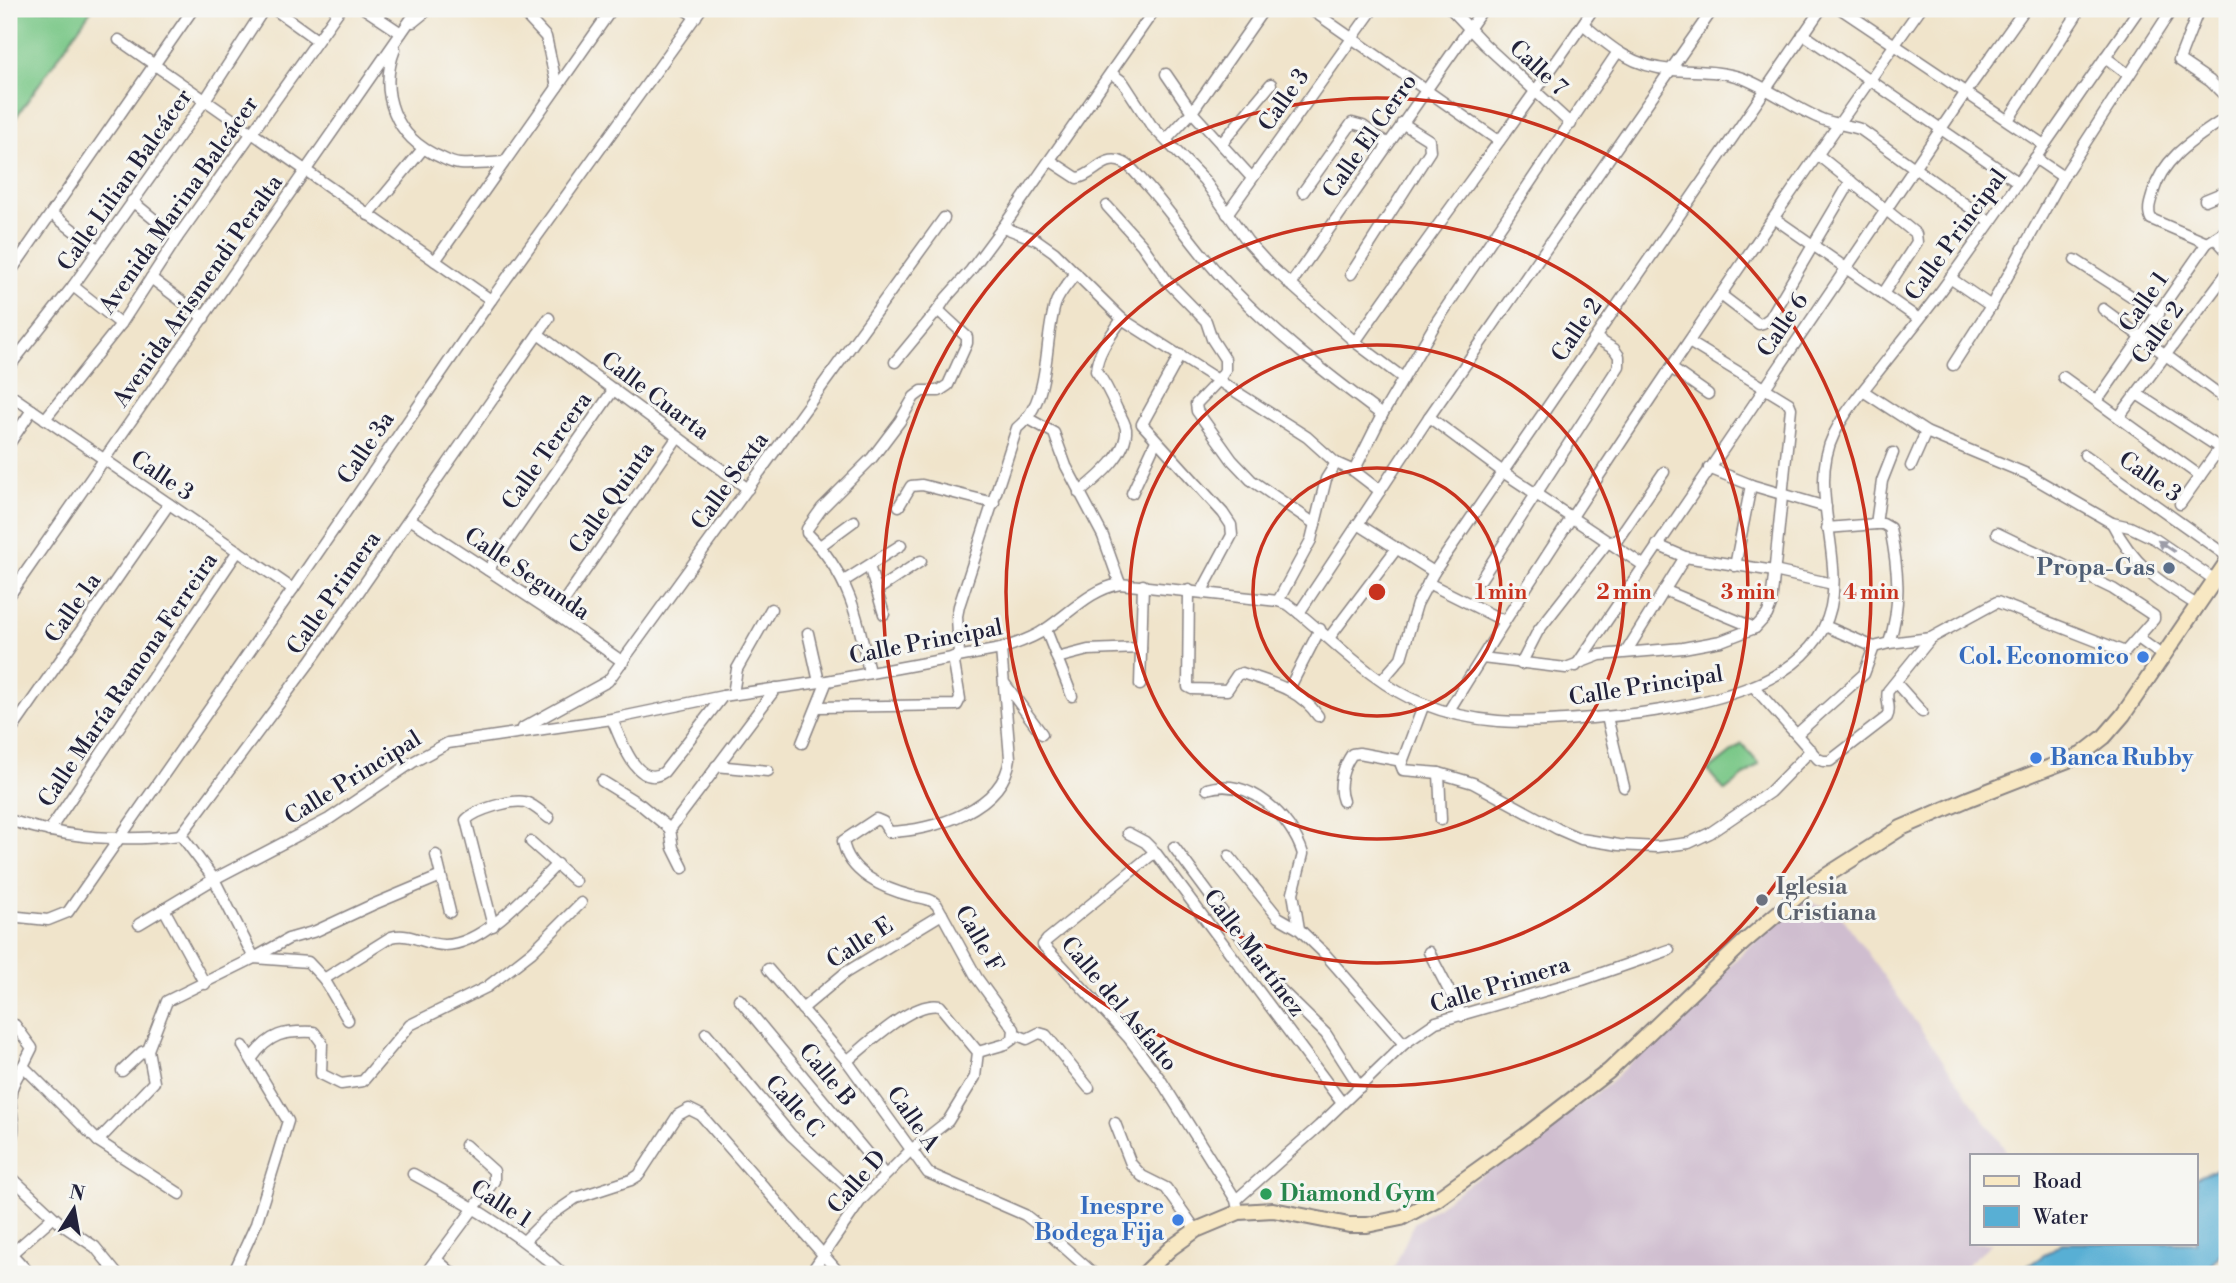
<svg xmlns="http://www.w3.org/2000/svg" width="2236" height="1283" font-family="'Libre Bodoni',serif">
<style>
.industrial{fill:#cfbdcf}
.green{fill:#79c787;stroke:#4e7461;stroke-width:2}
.water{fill:#58afd4;stroke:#3d6888;stroke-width:2}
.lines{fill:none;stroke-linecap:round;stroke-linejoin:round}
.minor-casing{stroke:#898383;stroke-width:13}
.secondary-casing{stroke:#898383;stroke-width:18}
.minor{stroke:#fff;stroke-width:10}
.secondary{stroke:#f8e8c3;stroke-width:14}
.oneway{fill:#9c9ca7}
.ring{fill:none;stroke:#c8321e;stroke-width:3.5}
.service-dot{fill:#5c6f8a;stroke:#f6f6f2;stroke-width:2.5}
.shop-dot{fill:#3f7fe0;stroke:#f6f6f2;stroke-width:2.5}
.worship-dot{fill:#6b7280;stroke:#f6f6f2;stroke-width:2.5}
.leisure-dot{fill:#2e9e5b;stroke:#f6f6f2;stroke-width:2.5}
.labels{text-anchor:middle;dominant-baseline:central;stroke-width:6;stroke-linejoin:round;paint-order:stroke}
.street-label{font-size:23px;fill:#22223b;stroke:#f6f6f2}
.service-label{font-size:23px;font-weight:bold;fill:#4e5e75;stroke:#f6f6f2;text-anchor:end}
.shop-label{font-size:23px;font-weight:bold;fill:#366cbe;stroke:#f6f6f2;text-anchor:end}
.worship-label{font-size:23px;font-weight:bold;fill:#5b616d;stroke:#f6f6f2;text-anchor:start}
.leisure-label{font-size:23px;font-weight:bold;fill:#27864d;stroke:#f6f6f2;text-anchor:start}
.centre{fill:#c8321e;stroke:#f6f6f2;stroke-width:3.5}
.ring-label{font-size:21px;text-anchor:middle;font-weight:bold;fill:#c8321e;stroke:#f6f6f2;stroke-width:6;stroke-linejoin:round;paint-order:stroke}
</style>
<rect width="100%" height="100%" fill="#f6f6f2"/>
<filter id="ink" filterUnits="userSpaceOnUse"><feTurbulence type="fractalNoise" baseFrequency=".0143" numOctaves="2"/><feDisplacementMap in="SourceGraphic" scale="14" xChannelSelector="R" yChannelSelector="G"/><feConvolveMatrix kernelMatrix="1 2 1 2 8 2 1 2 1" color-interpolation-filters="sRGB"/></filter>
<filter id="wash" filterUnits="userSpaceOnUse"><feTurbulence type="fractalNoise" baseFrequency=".00686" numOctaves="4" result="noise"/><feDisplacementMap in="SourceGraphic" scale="28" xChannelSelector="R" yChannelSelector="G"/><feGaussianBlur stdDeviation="1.57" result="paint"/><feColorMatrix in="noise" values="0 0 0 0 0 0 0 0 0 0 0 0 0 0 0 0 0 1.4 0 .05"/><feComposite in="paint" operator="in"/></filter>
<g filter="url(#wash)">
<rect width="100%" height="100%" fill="#f0e4cb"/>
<polygon class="industrial" points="1797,900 1836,908 2009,1155 1972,1155 1972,1243 1992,1243 1956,1274 1391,1274 1414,1223 1604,1088"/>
<g class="green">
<polygon points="9,9 92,9 9,127"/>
<polygon points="1742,744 1759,764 1725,791 1708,771"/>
</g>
<polygon class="water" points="2227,1165 2227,1246 2205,1272 2197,1274 2016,1274 2062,1243 2196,1243 2196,1178"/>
</g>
<g filter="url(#ink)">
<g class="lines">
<defs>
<g id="minor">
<polyline points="274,9 317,40"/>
<polyline points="365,9 401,33"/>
<polyline points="520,9 546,37 557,87"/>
<polyline points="684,9 696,17"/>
<polyline points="1310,9 1499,141"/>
<polyline points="1451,9 1484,44 1571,124"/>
<polyline points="1841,9 2044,145"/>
<polyline points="2199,9 2179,60 2210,81 2227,98"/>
<polyline points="413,22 429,9"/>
<path d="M1583,24c28,24 50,43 89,46 24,2 47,0 70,8 25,9 51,29 77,40 10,5 28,7 41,11l130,93"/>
<polyline points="1803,34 2018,182"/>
<polyline points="119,40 491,300"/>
<path d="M395,49c-17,44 0,89 45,108 6,3 13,7 20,7 14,1 30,-1 44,-2"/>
<polyline points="2105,57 2129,75"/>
<polyline points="1111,73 1123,82 1151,125 1204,180 1248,242 1270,266 1355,342 1403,378"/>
<polyline points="1166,74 1192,112 1252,178"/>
<polyline points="2008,120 2076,16 2074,9"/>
<polyline points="1166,140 1192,112 1264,9"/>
<polyline points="1221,144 1271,84"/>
<polyline points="1818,155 1916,234 1917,242 1883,294"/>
<polyline points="2035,158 2063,177"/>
<path d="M1051,161l26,17c17,-2 27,-25 47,-15 7,3 13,12 19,18 29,32 52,68 81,99 47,51 103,94 158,135"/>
<polyline points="1303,192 1352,123 1363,126 1388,144"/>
<polyline points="2205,200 2227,191"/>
<polyline points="132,201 177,238"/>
<polyline points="1107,206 1142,245 1167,281 1206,321 1212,339 1225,359 1225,370 1219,380 1196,404 1197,411 1232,460 1251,480 1315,524"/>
<polyline points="52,214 99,250"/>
<polyline points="1227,214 1373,9"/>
<polyline points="368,215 422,150"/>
<polyline points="1774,218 1919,319"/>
<polyline points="1003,227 1037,240 1054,252 1122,319 1307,437 1336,463 1354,471 1380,491"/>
<polyline points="2215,238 2227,251"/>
<path d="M2207,243l-56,-24c-4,-9 -1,-16 2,-26 10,-37 44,-55 74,-76"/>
<polyline points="2075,260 2159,314"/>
<polyline points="435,261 612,9"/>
<polyline points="9,274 193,9"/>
<polyline points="1351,274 1430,151 1429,140 1402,123"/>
<polyline points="151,278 204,318"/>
<polyline points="1950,278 1991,306"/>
<polyline points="1290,285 1483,9"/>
<polyline points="73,286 121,324"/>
<polyline points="1721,295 1759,324 1763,323 1770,318 1851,181"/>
<polyline points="2103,309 2227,400"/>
<polyline points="538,334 748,489"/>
<path d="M1355,342c77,-112 161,-220 238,-333"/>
<polyline points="1180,355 1142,424 1223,513 1231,525 1232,535 1202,591"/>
<polyline points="895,362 938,310 946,298 971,270 1003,227 1155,9"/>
<polyline points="1953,365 1991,306 2063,177 2172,9"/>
<polyline points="9,367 73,286 205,100 264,9"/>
<polyline points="1671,368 1708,394"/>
<polyline points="2063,377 2200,476"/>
<polyline points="1863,391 1926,432 2027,474 2112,523 2130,527 2155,539 2215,580"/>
<polyline points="9,394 293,589"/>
<polyline points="2137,394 2220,448"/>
<polyline points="2097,401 2207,243 2227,230"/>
<polyline points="1429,417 1503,472 1643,565"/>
<polyline points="2119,417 2227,273"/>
<polyline points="45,419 121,324 177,238 340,9"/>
<polyline points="1029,419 1054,433 1066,466 1103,536 1120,584"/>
<polyline points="9,444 32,410"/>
<polyline points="2085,455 2227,556"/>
<polyline points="1911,466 1926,432"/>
<polyline points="1709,468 1751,485 1826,507"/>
<polyline points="1354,471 1382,415 1437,321 1617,53"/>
<path d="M1079,493c17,-14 49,-39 47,-64 -1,-6 -6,-15 -9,-20 -6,-14 -12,-27 -21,-38 1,-19 16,-37 26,-52"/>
<polyline points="1132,493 1156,441"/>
<polyline points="2180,504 2227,438"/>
<polyline points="899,506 911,486 922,485 994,503"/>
<polyline points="410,519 555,614 623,662"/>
<path d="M2112,523c21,42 46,58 85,82"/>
<polyline points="1358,524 1434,572"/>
<polyline points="1827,528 1876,524"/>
<polyline points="1657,545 1685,557 1774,571 1833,584"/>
<polyline points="820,546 854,521"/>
<polyline points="869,566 884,614"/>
<polyline points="1735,566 1751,485"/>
<polyline points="488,570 614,389"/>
<polyline points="1481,579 1619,366 1619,356 1614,349 1596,338"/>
<polyline points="844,581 901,545"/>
<polyline points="1428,583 1504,621"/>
<polyline points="877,590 921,561"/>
<path d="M1189,590l-1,97 4,2 35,1 10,-15 5,-2c30,10 58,16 76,43"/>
<polyline points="1664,590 1755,628"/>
<polyline points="9,596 418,9"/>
<polyline points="1278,601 1311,540 1326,479 1336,463"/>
<polyline points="1299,613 1429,417 1713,9"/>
<polyline points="555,614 677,438"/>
<polyline points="1825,626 1874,647 1889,643 1931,638 1997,602 2125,652 2154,619 2154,616 2113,589 1997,533"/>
<polyline points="1046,630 1072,696"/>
<polyline points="808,633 819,682"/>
<polyline points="1329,638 1397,548"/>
<polyline points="2138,638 2163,656"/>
<path d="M1889,643c13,-40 9,-75 1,-115l-7,-4h-7l6,-43 11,-28"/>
<polyline points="1626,652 1685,557"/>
<path d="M959,655l-2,-39 2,-10 58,-178c35,-28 26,-83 38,-123 3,-11 14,-22 21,-32"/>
<polyline points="1057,658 1088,650 1141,648"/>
<polyline points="1482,658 1566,668 1600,655 1683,648 1721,641 1755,628 1767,615 1771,605 1791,408 1789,403 1689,342"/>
<polyline points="1521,664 1538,631 1607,543 1617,540 1664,472"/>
<polyline points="1576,666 1966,92 2025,9"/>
<path d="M869,673c-10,-55 -21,-100 -62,-140v-4l15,-21 50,-50 28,-37 14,-24 8,-6h17l9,-6 19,-42v-6l-29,-27"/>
<polyline points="1382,680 1401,658 1417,604 1434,572 1821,9"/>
<polyline points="1896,683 1922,712"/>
<polyline points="1005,684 1042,734"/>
<polyline points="1140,685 1143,585"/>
<path d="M1753,686l65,73 5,2h7l57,-44c5,-9 -2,-17 1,-26l43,-53"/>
<polyline points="1289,689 1320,629"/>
<polyline points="733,694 737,669 771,609"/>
<polyline points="1424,704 1401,765 1403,770 1439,773 1473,783 1558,829 1581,839 1619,845 1657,847 1689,843 1710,833 1770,792 1811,750"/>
<polyline points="818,707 957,705 960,699 953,657"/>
<path d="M1448,712c148,-240 309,-473 472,-703"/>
<polyline points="1607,717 1624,787"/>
<path d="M612,719c8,18 25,72 52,53l59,-76"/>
<polyline points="523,728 608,681 944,218"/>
<polyline points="9,734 169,504"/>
<polyline points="1797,734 1864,674 1874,647"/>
<polyline points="802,743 827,681"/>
<polyline points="716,766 768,771"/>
<polyline points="1439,773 1441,820"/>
<polyline points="602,781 641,805 670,829"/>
<path d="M1207,789c42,-13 84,27 96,65l-10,39 6,36 26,25 79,90"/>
<path d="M1343,801c-6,-15 0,-34 9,-47l7,-1 43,8"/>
<path d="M9,820c55,18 114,22 172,15l129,-173 239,-344"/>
<polyline points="49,831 238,551"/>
<polyline points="1128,833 1145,842 1155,852 1342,1103"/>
<polyline points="181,835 214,879 254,958 288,939 316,931 372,905 441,876"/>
<polyline points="531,842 575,881"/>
<polyline points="1174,847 1279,988 1326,1034 1360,1087"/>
<polyline points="1155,852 1047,940 1043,945 1128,1037 1160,1079 1236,1200 1237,1205"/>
<polyline points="436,855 450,912"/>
<polyline points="1229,856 1278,917 1299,929"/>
<polyline points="683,868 673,848 670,829 776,688"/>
<polyline points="164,909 205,984"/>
<polyline points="9,916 48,920 68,912 293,589 491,300 701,9"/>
<path d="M139,924l75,-45 115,-60 84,-57 35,-19 164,-24 111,-23 104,-15 174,-32c16,-6 31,-10 45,-20 24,-16 45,-40 74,-45l158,17 11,4c41,32 84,79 132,98 25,10 51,16 77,18 22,2 45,0 67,-1 62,-4 129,-11 188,-34 28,-11 56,-30 70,-57 31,-59 -19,-135 11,-195 11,-22 27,-41 42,-60 22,-28 44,-55 65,-83 68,-93 132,-188 198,-282"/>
<path d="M493,926l-27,-106c9,-10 46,-21 59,-18 9,3 16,10 24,16"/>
<polyline points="1429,952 1462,1016"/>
<polyline points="768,969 847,1061 928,1173 1025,1215 1048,1233 1094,1274"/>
<path d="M324,979l67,-42c20,-5 34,8 53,8 39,1 87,-55 113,-81"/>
<polyline points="739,999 885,1175"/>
<polyline points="802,1009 845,973 942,914"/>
<polyline points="15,1025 32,1048 23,1066"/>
<polyline points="706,1033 791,1135 861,1200"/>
<polyline points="1015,1034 1027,1039 1039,1033 1046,1035 1089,1088"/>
<path d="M978,1052l28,-8 7,-5 1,-10 -37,-51 -40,-73c-6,-7 -16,-7 -25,-9 -28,-7 -64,-23 -69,-55l33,-22 7,3 6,10c44,-1 115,-23 121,-74l-9,-109"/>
<path d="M252,1058c18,-25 32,-27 62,-26l8,11 -1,31 20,10 22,-3 47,-56 77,-38 45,-35 49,-49"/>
<polyline points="122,1071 142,1052 148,1050"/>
<polyline points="1115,1123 1131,1164 1142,1176 1166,1188 1196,1230"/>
<polyline points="98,1141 154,1082 148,1050 167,1001 254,958 308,962 324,979 348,1020"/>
<path d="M9,1144c10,-18 -1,-33 2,-51 1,-10 8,-19 12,-27l75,75 82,53"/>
<path d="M413,1174c53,29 105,58 150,100"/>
<polyline points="9,1175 61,1224 95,1247 117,1274"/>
<polyline points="1236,1200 1319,1126 1404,1044 1436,1022 1582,980 1669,950"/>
<polyline points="524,1241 547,1218 576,1198 631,1180 639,1175 678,1115 689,1109 701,1115 840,1274"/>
<polyline points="9,1251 30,1274"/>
<polyline points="9,1256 53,1217"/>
<polyline points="437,1260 453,1274"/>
<polyline points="233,1274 256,1224 288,1121 243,1046"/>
<polyline points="425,1274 494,1181 494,1171 465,1145"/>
<path d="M810,1274l51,-74 50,-50 37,-29 27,-44 3,-25 -38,-46c-27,-6 -72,38 -93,55"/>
</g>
<polyline id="secondary" points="1144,1274 1171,1248 1196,1230 1239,1212 1273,1210 1349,1225 1367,1225 1401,1218 1437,1199 1526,1135 1609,1071 1743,943 1807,888 1901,828 1968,799 2081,755 2104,737 2123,715 2227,562"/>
</defs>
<use href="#minor" class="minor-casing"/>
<use href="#secondary" class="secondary-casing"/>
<use href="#minor" class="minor"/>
<use href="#secondary" class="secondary"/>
</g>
<defs><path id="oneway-solid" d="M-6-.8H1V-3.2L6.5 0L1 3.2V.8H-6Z" transform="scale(1.75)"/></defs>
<use class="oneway" href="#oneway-solid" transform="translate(2166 546) rotate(-146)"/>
</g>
<g class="ring">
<circle cx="1377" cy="592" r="124"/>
<circle cx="1377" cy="592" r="247"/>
<circle cx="1377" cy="592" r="371"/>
<circle cx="1377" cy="592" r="494"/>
</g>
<circle class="service-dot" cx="2169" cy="568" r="7"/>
<g class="shop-dot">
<circle cx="2143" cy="657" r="7"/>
<circle cx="2036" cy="758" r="7"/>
<circle cx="1178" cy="1220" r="7"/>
</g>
<circle class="worship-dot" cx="1762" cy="900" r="7"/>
<circle class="leisure-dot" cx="1266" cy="1194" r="7"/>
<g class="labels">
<g class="street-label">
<text transform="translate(1538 68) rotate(43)">Calle 7</text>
<text transform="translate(1284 100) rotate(-55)">Calle 3</text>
<text transform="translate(1370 136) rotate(-55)">Calle El Cerro</text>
<text transform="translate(125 180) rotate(-55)">Calle Lilian Balcácer</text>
<text transform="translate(179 205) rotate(-55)">Avenida Marina Balcácer</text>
<text transform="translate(1956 235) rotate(-54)">Calle Principal</text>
<text transform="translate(198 291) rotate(-55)">Avenida Arismendi Peralta</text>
<text transform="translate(2144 302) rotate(-55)">Calle 1</text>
<text transform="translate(1783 325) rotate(-56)">Calle 6</text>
<text transform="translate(1577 330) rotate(-56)">Calle 2</text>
<text transform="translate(2158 333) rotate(-54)">Calle 2</text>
<text transform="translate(655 396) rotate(37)">Calle Cuarta</text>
<text transform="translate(366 448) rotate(-56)">Calle 3a</text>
<text transform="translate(547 451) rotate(-55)">Calle Tercera</text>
<text transform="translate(162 476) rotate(34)">Calle 3</text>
<text transform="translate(2150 477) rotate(35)">Calle 3</text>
<text transform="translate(730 481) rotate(-54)">Calle Sexta</text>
<text transform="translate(612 498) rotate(-55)">Calle Quinta</text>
<text transform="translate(527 574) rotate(34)">Calle Segunda</text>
<text transform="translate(334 593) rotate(-55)">Calle Primera</text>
<text transform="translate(73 608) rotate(-55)">Calle 1a</text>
<text transform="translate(926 642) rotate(-11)">Calle Principal</text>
<text transform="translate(128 680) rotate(-56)">Calle María Ramona Ferreira</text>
<text transform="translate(1646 686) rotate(-9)">Calle Principal</text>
<text transform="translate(353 778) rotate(-32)">Calle Principal</text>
<text transform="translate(979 939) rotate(60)">Calle F</text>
<text transform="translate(860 943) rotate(-33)">Calle E</text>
<text transform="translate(1254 953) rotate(53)">Calle Martínez</text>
<text transform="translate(1500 985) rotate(-17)">Calle Primera</text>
<text transform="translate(1119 1004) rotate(50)">Calle del Asfalto</text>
<text transform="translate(827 1075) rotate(50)">Calle B</text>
<text transform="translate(794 1106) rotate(48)">Calle C</text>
<text transform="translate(913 1119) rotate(55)">Calle A</text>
<text transform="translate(857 1182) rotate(-49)">Calle D</text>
<text transform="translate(501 1204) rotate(33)">Calle 1</text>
</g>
<g class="service-label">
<text x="2155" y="568">Propa-Gas</text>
</g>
<g class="shop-label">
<text x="2129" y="657">Col. Economico</text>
<text x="2050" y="758" text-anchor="start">Banca Rubby</text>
<text x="1164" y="1207">Inespre<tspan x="1164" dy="26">Bodega Fija</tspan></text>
</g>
<g class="worship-label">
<text x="1776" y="887">Iglesia<tspan x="1776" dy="26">Cristiana</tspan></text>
</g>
<g class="leisure-label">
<text x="1280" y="1194">Diamond Gym</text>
</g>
</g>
<circle cx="1377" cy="592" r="10" class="centre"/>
<g class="ring-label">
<text x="1501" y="599">1 min</text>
<text x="1624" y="599">2 min</text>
<text x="1748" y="599">3 min</text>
<text x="1871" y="599">4 min</text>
</g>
<rect width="2236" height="1283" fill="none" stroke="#f6f6f2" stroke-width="35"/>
<rect x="1970" y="1154" width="228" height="91" fill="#f6f6f2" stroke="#a1a1a9" stroke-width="2"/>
<rect x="1984" y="1176" width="35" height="10" fill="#f8e8c3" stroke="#a1a1a9" stroke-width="2"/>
<text x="2033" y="1188" font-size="21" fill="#22223b">Road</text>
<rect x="1984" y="1206" width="35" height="21" fill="#58afd4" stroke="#a1a1a9" stroke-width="2"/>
<text x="2033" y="1224" font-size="21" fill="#22223b">Water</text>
<g transform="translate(74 1209) rotate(11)" stroke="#f6f6f2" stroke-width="5" paint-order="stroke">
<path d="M0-5L12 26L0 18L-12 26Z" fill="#22223b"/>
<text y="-10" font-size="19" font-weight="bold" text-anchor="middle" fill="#22223b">N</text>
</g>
</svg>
